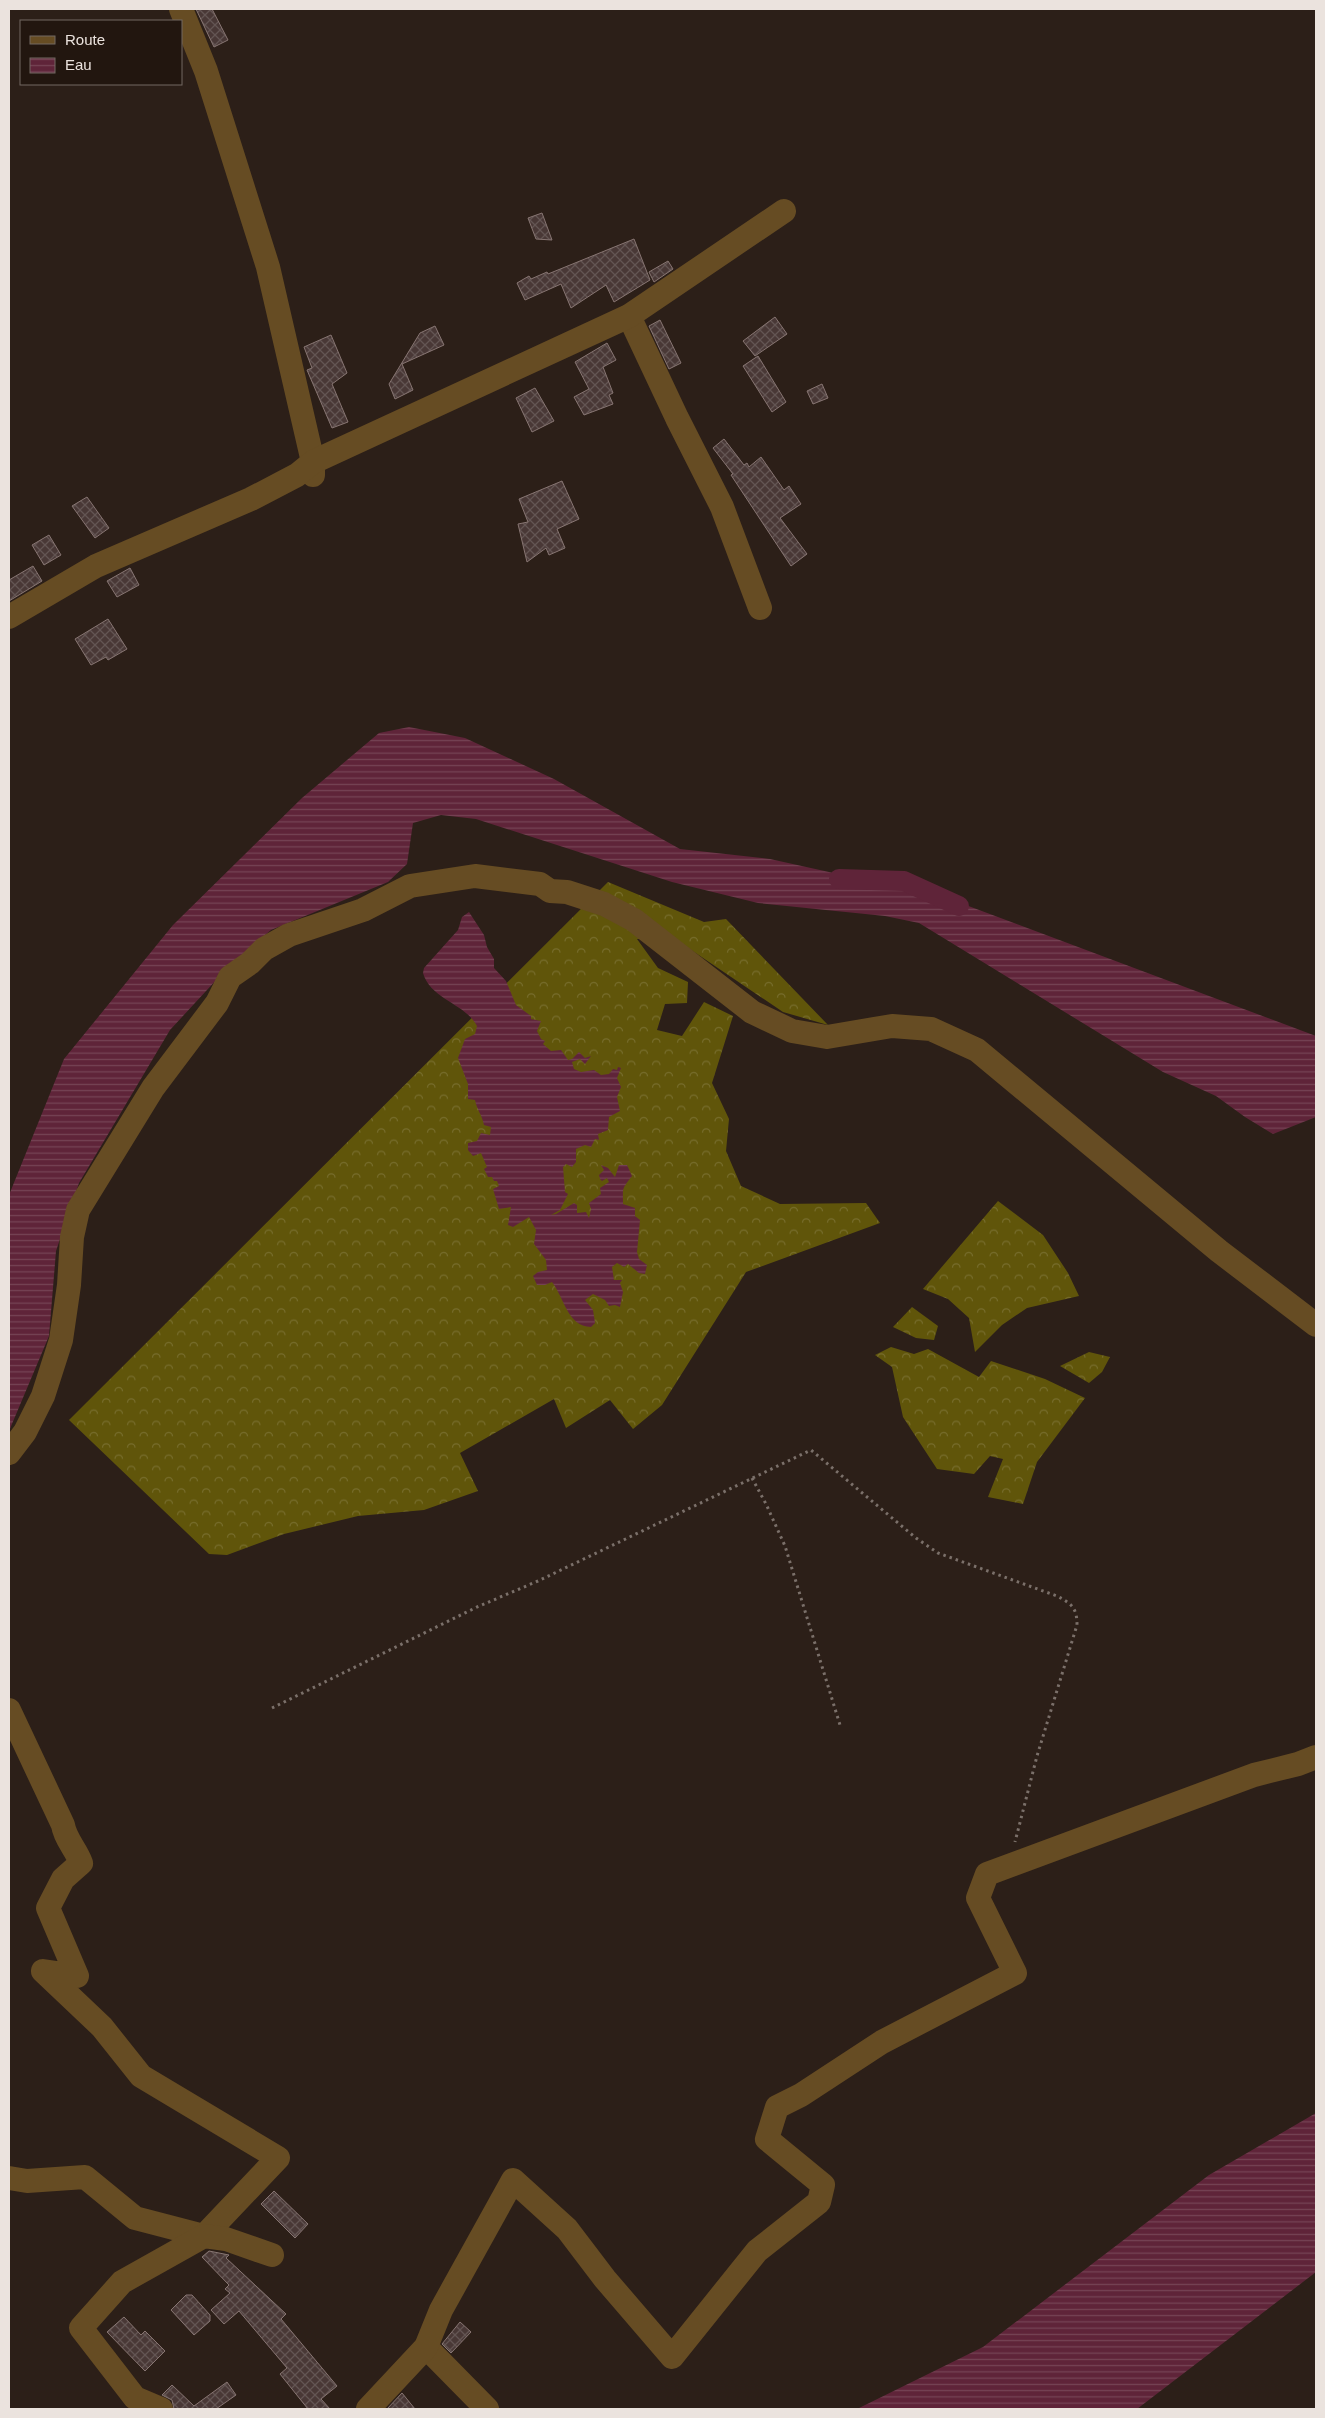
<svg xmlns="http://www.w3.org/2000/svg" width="1325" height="2418" font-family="Helvetica,sans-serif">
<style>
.forest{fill:url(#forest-crowns)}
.water{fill:url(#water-rules)}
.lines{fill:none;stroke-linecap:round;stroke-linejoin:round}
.canal{stroke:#5f2439;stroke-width:20}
.building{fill:url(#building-cross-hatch);stroke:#877572}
.path{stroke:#7b706a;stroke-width:3;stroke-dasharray:2.5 4;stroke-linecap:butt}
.minor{stroke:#664c23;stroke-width:24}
</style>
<defs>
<pattern id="forest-crowns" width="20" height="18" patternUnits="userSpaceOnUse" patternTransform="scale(1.25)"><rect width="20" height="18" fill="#60550a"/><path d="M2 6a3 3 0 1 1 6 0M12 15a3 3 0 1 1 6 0" fill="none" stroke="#776d2d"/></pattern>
<pattern id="water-rules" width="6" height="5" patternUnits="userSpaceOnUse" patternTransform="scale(1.25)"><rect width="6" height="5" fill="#5f2439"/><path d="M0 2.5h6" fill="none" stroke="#764455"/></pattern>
<pattern id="building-cross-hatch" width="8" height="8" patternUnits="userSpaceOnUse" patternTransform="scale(1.25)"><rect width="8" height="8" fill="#493836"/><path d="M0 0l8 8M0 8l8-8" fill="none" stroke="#635553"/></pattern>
</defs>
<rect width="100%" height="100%" fill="#2c1f18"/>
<g class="forest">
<polygon points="608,882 704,922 726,919 828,1025 783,1012 675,939 637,939 658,968 688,982 687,1003 665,1004 657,1030 682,1036 704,1002 733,1016 712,1083 729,1119 726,1151 741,1186 780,1204 866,1203 880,1223 746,1272 662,1405 633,1429 610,1400 566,1428 554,1399 460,1453 478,1491 424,1510 358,1516 284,1534 227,1555 209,1554 69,1420"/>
<polygon points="998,1201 1043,1235 1068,1273 1079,1296 1027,1308 1002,1325 975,1352 969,1318 948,1299 923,1289"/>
<polygon points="912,1307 938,1326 934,1340 916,1338 893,1327"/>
<polygon points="891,1347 914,1354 928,1349 979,1377 991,1361 1045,1379 1085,1398 1037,1462 1023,1504 988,1497 1003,1459 990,1456 974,1474 937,1469 903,1417 892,1367 875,1355"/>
<polygon points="1089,1352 1110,1357 1102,1372 1089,1383 1060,1366"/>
</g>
<g class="water">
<polygon points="409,727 465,738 554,779 680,849 770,859 947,898 1316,1036 1316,1117 1273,1134 1245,1117 1216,1096 1163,1072 919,923 885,916 758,903 672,882 476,819 441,815 413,823 407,864 388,882 271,930 231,964 170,1030 79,1183 56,1251 49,1336 9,1431 9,1195 64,1059 173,925 302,798 379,733"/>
<path d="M469,912l15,23 3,12 7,12v9l12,13 10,24 15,11v3l10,2 -4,10 4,8 4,2 -2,3 8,7 10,-1 7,10 4,-1 7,-7 6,6 6,-2 -6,8 -5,-5 -8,3 2,7 7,3 13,-2 7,5 8,-1 4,-5 4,1 1,-3 3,1 -4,10 4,9 -4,10 3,14 -11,6 -1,13 -10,4 1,6 -4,-1 -4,8 -6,-2 -9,4v13l-4,5 -6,-3 -3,3 2,25 3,2 -8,16 -9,5 5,-1 18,-11 3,2v8l9,-1 3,6 2,-9 -2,-6 12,-9 -1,-6 9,-6 -2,-4 -5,3 -2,-2 -1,-4 5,-5 -3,-5 7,3 7,9 4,-12h8l5,11c-11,14 -9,12 -9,28l12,4v8l5,4 -3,32 2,7 8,6 -2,9 -6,-1 -11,-9 -4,3 -7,-4 -5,4 2,13h8l-2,3 3,9 -3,15 -5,-2 -6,1 -4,-6 -12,-6 -8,6 8,10 2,13 -4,4c-24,-1 -26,-28 -39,-45l-7,3h-8l-4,-9 5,-4 9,-2 -1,-10 -12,-16 2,-14 -7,-13 -16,10 -5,-2 3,-18 -12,2 -6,-20 6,-3 -2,-5h-3l-2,-4h-4l-4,-8 3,-2 -6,-14 -8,3 -5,-6v-7l9,-2 4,-8 9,2 1,-8 -7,-2c-2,-10 -7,-15 -9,-25l-7,-1v-15l-10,-26 7,-19 10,-5 2,-8c-12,-23 -46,-26 -54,-53l1,-5 34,-38 4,-13z"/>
<polygon points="1316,2113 1316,2272 1137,2409 857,2409 983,2347 1209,2175"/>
</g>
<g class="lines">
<polyline class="canal" points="839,879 904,881 959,906"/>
</g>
<g class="building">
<polygon points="196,9 212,9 228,40 214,47"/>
<polygon points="542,213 552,240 536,239 528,218"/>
<polygon points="634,239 650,280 614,302 606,285 571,308 561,284 525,300 517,283 529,276 531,279 547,272 548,274"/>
<polygon points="668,261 673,269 654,282 649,272"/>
<polygon points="775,317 787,334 755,356 743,341"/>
<polygon points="660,320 681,363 669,369 649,326"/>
<polygon points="435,326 444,345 402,364 413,390 395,399 389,384 420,333"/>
<polygon points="331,335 347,373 332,384 348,422 332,428 307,370 312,368 304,347"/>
<polygon points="607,343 616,360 603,367 613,393 609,395 613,404 584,415 574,397 589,389 575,362"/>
<polygon points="758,356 786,402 772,412 743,366"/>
<polygon points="822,384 828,398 813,404 807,391"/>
<polygon points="535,388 554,421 532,432 516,398"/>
<polygon points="724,439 744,465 747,463 749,467 761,457 784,490 789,486 801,504 780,518 807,554 791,566 731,475 733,474 713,448"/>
<polygon points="562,481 579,519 557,529 565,548 549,555 546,548 527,562 518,524 528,522 519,499"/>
<polygon points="87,497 109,528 95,538 72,506"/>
<polygon points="49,535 61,555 44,565 32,545"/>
<polygon points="33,566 42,581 9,601 9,580"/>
<polygon points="130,568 139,585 117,597 107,581"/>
<polygon points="108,619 127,649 108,660 106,657 91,665 75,639"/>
<polygon points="274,2191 308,2224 295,2238 261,2204"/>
<polygon points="209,2251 229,2255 226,2258 286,2314 281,2319 337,2386 321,2399 330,2409 308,2409 280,2374 287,2368 239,2311 224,2324 211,2310 230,2293 225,2289 229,2285 202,2257"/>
<polygon points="186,2295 192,2295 210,2315 210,2321 194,2335 171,2310"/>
<polygon points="124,2317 141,2335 145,2331 165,2351 145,2371 107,2332"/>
<polygon points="460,2322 471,2332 451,2353 442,2344"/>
<polygon points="227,2382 236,2395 216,2409 174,2409 172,2400 162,2395 172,2385 194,2406"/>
<polygon points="402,2393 415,2409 387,2409"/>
</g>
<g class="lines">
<g class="path">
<polyline points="752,1478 766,1504 785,1546 840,1725"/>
<path d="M272,1708l205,-101 61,-26 273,-131 105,88 22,15 119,43c15,8 20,12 20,29l-40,131 -22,86"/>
</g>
<g class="minor">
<polyline points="181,9 206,71 268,267 313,462 313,475"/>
<polyline points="629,316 677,418 722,507 760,608"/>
<polyline points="9,617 96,566 251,499 297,475 313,462 629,316 784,211"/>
<polyline points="9,1453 25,1432 43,1396 61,1340 69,1285 72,1237 78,1210 153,1088 217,1003 230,977 250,963 264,949 289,935 363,910 410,886 475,876 540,884 550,891 567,892 604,904 634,920 752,1012 792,1031 827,1037 892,1026 931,1029 977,1050 1219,1251 1316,1325"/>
<path d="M9,1710l54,115c2,14 13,24 18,38l-18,16 -15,29 29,68 -34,-5 59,56 39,49 137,82 -74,78 -69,-18 -50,-41 -58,4 -18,-3"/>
<polyline points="426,2347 487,2409"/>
<polyline points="161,2409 135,2398 81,2328 122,2282 204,2236 226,2239 272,2255"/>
<polyline points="368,2409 426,2347 441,2310 513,2180 567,2229 605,2279 672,2357 757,2251 819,2202 823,2185 767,2139 777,2107 801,2095 882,2042 1015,1973 978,1898 987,1874 1254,1775 1298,1764 1316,1757"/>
</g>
</g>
<rect width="1325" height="2418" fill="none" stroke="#ebe3de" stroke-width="20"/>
<rect x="20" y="20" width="162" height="65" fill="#22160f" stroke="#726862"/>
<rect x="30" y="36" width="25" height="8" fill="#664c23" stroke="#726862"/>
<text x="65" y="45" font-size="15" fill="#ebe3de">Route</text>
<rect x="30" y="58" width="25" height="15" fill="url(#water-rules)" stroke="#726862"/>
<text x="65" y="70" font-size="15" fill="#ebe3de">Eau</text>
</svg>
